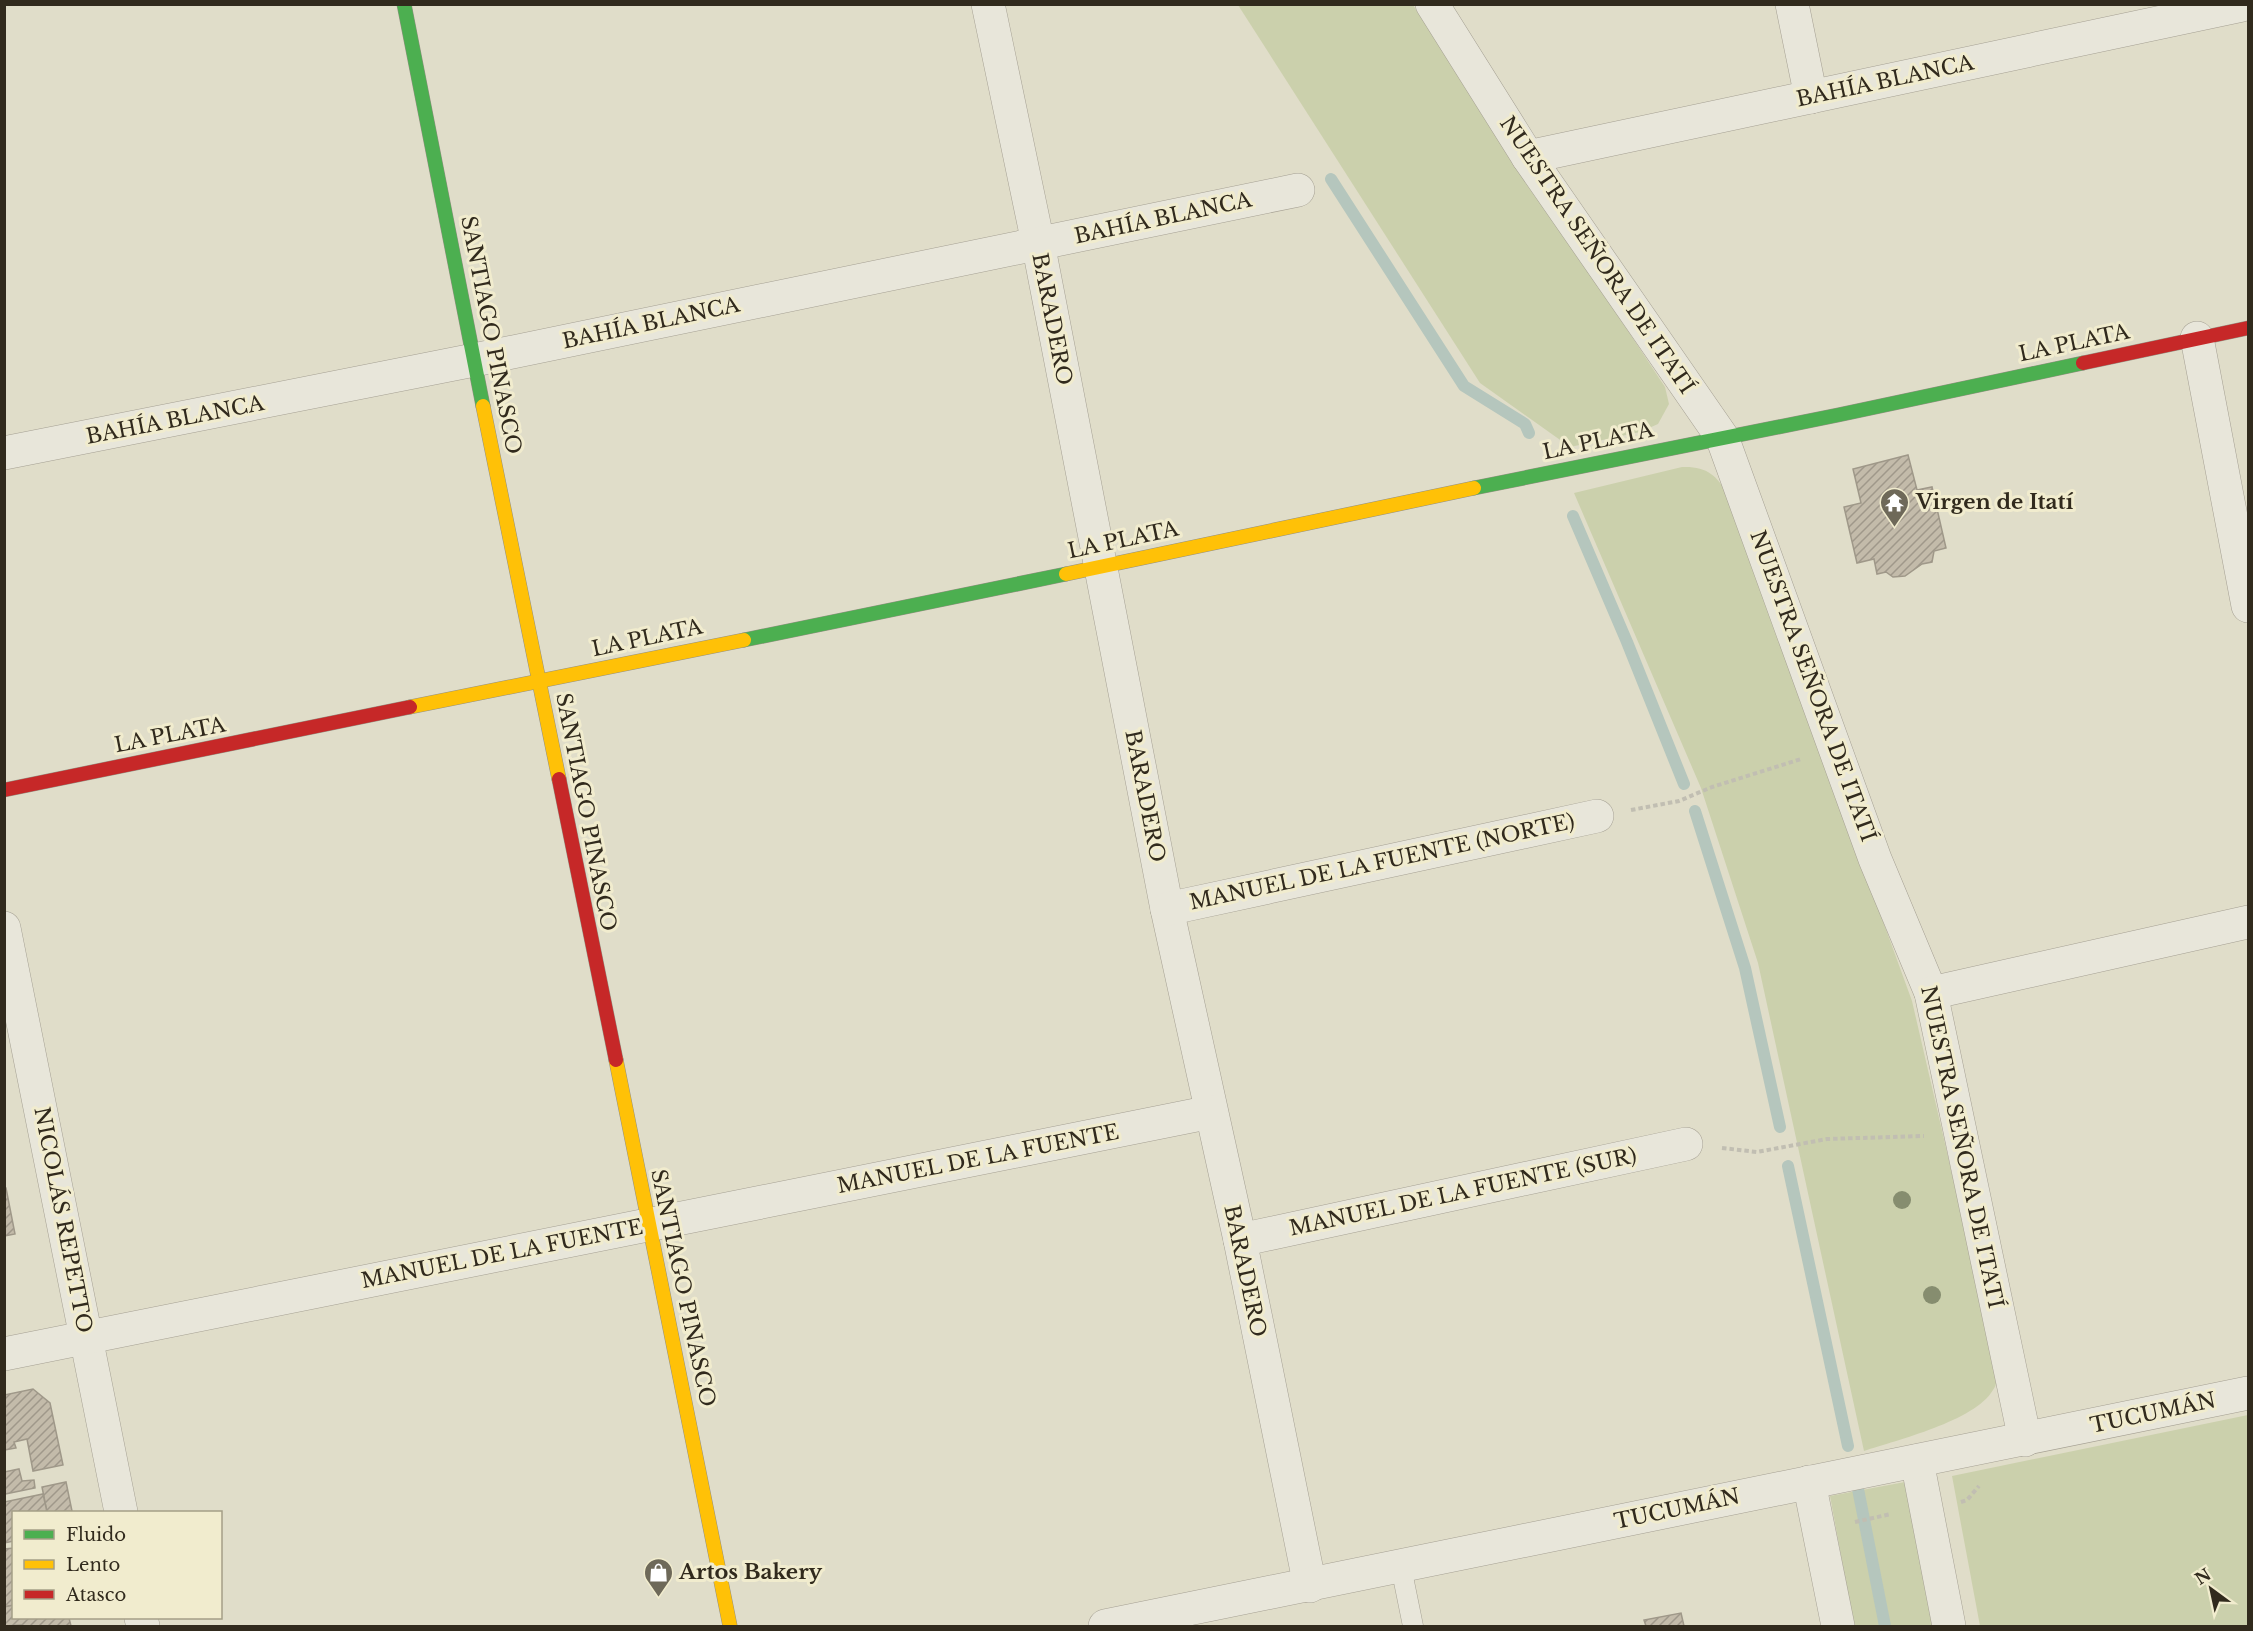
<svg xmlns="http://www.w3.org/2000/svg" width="2253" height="1631" font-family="'Libre Baskerville',serif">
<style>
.green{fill:#cbd0ac}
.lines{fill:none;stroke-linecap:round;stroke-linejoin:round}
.stream{stroke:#b5c6bd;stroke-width:12}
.building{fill:url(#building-hatch);stroke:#9f9889;stroke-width:1.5}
.lane-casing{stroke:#a5a093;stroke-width:21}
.street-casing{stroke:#a5a093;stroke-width:34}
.fast-casing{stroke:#949083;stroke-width:15}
.slow-casing{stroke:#949083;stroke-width:15}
.jam-casing{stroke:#949083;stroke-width:15}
.path{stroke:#c1beb2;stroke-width:4;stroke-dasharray:4.5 3;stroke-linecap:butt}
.lane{stroke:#e8e6da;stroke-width:20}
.street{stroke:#e8e6da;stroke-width:33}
.fast{stroke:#4caf50;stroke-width:14}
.slow{stroke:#ffc107;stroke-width:14}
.jam{stroke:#c62828;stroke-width:14}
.tree{fill:#868d6f}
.labels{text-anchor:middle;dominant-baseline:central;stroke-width:6;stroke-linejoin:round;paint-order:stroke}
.street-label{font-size:21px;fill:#312a1d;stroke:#f1ecce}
.poi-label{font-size:21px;font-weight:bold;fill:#312a1d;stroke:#f1ecce;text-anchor:start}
</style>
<defs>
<pattern id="building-hatch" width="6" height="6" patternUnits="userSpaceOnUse" patternTransform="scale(1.5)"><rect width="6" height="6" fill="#c3bbaa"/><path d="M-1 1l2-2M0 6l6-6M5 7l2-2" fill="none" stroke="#9f988a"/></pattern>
</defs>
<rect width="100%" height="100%" fill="#e0ddc9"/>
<g class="green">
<polygon points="1238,5 1413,5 1665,387 1669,404 1658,424 1640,432 1570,447 1480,383"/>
<path d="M1682,467c24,-1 35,8 46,28l184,506 85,367c0,8 1,15 -4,22 -18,31 -96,50 -129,61l-106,-488 -57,-175 -127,-295z"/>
<polygon points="2248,1415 2248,1626 1980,1626 1952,1476"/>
<polygon points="1905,1482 1933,1626 1854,1626 1830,1496"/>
</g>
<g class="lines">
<g class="stream">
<polyline points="1331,179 1464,386 1525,424 1529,433"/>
<polyline points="1573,516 1627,642 1684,784"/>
<polyline points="1695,811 1745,968 1780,1127"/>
<polyline points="1788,1166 1848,1446"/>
<polyline points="1858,1489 1885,1626"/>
</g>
</g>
<g class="building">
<polygon points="1908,455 1917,490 1932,487 1946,548 1934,551 1932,562 1922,564 1905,576 1893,577 1886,572 1877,574 1874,559 1857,563 1844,507 1861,503 1853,469"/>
<polygon points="4,1188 6,1188 15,1234 4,1236"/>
<polygon points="33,1389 50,1403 63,1465 33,1471 27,1439 14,1442 16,1448 4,1450 4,1395"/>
<polygon points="19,1469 22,1481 34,1480 35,1488 5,1494 4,1472"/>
<polygon points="66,1482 72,1511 47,1512 42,1487"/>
<polygon points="43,1494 47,1512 14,1512 14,1541 4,1543 4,1502"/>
<polygon points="14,1548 14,1605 4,1607 4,1549"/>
<polygon points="14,1605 14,1618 69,1618 71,1626 21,1626 21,1625 4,1626 4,1607"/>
<polygon points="1681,1613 1684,1626 1646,1626 1644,1620"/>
</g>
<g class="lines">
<defs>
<polyline id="lane" points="1401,1567 1413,1626"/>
<g id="street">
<polyline points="988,4 1038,243 1167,909 1240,1240 1310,1586"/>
<polyline points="1432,4 1528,157 1722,437 1875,859 1931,993 2025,1440"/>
<polyline points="1792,4 1811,97"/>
<polyline points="1528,157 2242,5"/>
<polyline points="2197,338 2248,606"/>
<polyline points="4,453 474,360 1298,190"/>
<polyline points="1167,909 1597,816"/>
<polyline points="4,928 121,1512"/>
<polyline points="1931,993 2248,922"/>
<polyline points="1240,1240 1686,1144"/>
<polyline points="4,1354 1211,1112"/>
<polyline points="1917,1461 1949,1626"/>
<polyline points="1809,1482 1838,1626"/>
<polyline points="141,1618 143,1626"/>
<polyline points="1105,1626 2248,1393"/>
</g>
<g id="fast">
<polyline points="404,4 483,406"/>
<polyline points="1474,488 1838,415 2083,363"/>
<polyline points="744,640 1066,574"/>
</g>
<g id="slow">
<polyline points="483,406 559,779"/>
<polyline points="1066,574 1474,488"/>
<polyline points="410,707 744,640"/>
<polyline points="616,1060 730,1626"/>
</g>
<g id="jam">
<polyline points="2083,363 2248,328"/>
<polyline points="559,779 616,1060"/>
<polyline points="4,790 410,707"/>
</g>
</defs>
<use href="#lane" class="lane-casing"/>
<use href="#street" class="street-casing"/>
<use href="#fast" class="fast-casing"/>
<use href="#slow" class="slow-casing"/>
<use href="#jam" class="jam-casing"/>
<g class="path">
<polyline points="1631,810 1679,801 1712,787 1801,759"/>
<polyline points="1722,1148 1757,1152 1827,1139 1924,1136"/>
<polyline points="1961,1502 1967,1500 1979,1486"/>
<polyline points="1855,1522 1891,1514"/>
</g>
<use href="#lane" class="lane"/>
<use href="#street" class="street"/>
<use href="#fast" class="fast"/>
<use href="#slow" class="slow"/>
<use href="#jam" class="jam"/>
</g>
<g class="tree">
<circle cx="1902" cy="1200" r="9"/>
<circle cx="1932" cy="1295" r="9"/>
</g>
<defs>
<symbol id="temple-pin" viewBox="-11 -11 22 30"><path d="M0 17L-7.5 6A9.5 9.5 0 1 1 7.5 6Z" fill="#6e6959" stroke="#f1ecce"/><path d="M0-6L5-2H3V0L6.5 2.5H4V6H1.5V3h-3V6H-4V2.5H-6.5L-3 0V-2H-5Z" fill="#fff"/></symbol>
<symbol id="shop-pin" viewBox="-11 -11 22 30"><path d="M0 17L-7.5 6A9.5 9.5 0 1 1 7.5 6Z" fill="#6e6959" stroke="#f1ecce"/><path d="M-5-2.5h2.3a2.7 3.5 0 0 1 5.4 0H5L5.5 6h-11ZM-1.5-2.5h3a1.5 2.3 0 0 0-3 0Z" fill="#fff"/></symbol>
</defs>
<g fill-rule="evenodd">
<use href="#temple-pin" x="1878" y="486" width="33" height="45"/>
<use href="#shop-pin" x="642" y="1556" width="33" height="45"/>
</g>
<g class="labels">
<g class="street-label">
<text transform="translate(1885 81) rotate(-12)">BAHÍA BLANCA</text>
<text transform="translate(1163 218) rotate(-12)">BAHÍA BLANCA</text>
<text transform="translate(1597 255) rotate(56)">NUESTRA SEÑORA DE ITATÍ</text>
<text transform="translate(1052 319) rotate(79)">BARADERO</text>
<text transform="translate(651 323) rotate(-12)">BAHÍA BLANCA</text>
<text transform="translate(491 335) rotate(79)">SANTIAGO PINASCO</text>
<text transform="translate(2074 343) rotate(-12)">LA PLATA</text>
<text transform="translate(175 420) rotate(-11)">BAHÍA BLANCA</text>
<text transform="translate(1598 441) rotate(-12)">LA PLATA</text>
<text transform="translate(1123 540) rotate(-12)">LA PLATA</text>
<text transform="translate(647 638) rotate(-12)">LA PLATA</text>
<text transform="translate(1813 686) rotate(70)">NUESTRA SEÑORA DE ITATÍ</text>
<text transform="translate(170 735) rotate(-11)">LA PLATA</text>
<text transform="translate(1145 796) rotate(79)">BARADERO</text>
<text transform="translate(586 812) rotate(79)">SANTIAGO PINASCO</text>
<text transform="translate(1382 862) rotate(-12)">MANUEL DE LA FUENTE (NORTE)</text>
<text transform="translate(1962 1147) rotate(78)">NUESTRA SEÑORA DE ITATÍ</text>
<text transform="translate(978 1159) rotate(-11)">MANUEL DE LA FUENTE</text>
<text transform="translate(1463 1192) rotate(-12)">MANUEL DE LA FUENTE (SUR)</text>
<text transform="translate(63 1220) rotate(79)">NICOLÁS REPETTO</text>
<text transform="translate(502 1254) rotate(-11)">MANUEL DE LA FUENTE</text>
<text transform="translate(1245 1271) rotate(78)">BARADERO</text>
<text transform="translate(683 1288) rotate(78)">SANTIAGO PINASCO</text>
<text transform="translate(2153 1413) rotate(-12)">TUCUMÁN</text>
<text transform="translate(1677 1509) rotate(-12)">TUCUMÁN</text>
</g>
<g class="poi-label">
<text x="1916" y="502">Virgen de Itatí</text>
<text x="679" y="1572">Artos Bakery</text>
</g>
</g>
<rect width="2253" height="1631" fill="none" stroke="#312a1d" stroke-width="12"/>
<rect x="12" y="1511" width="210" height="108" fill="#f1ecce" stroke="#a49e87" stroke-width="1.5"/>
<rect x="24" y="1530" width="30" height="9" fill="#4caf50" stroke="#a49e87" stroke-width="1.5"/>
<text x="66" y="1541" font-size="18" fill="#312a1d">Fluido</text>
<rect x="24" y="1560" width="30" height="9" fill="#ffc107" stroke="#a49e87" stroke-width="1.5"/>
<text x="66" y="1571" font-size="18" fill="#312a1d">Lento</text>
<rect x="24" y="1590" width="30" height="9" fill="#c62828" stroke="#a49e87" stroke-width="1.5"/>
<text x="66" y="1601" font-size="18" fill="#312a1d">Atasco</text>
<g transform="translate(2211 1589) rotate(327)" stroke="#f1ecce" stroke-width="4.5" paint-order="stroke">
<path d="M0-4.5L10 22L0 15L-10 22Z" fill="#312a1d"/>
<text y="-9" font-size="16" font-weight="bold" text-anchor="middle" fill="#312a1d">N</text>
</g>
</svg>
